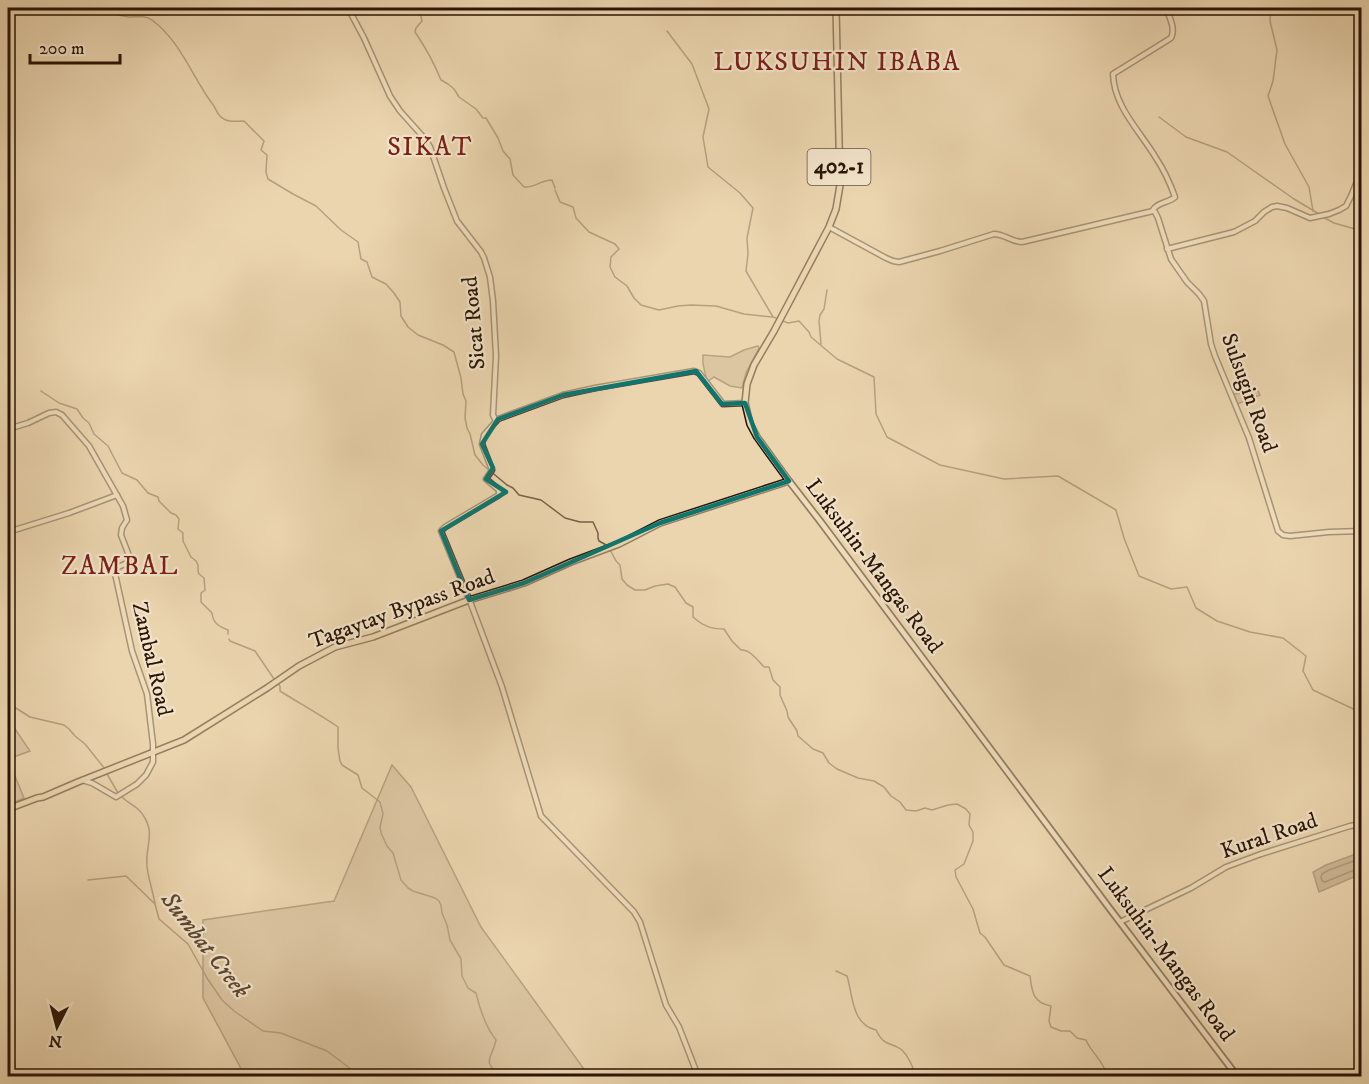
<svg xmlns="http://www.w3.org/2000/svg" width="1369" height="1084" font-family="'IM FELL DW Pica',serif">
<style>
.green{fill:#cab492;stroke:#7a644c;stroke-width:1.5}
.water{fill:#a99376;stroke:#766049;stroke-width:1.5}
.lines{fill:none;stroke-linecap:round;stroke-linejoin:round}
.shore{stroke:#6a543e;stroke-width:1.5}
.stream{stroke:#766049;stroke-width:1.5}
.tertiary-casing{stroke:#5a4430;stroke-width:7}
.secondary-casing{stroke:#2a1406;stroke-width:8}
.primary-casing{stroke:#2a1406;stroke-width:8}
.tertiary{stroke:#f2e4cb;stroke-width:4}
.secondary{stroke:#f2e4cb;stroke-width:4.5}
.primary{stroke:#ebd5af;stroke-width:5}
.marked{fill:none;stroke:#0f766e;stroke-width:4.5;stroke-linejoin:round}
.labels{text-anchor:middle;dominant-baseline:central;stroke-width:4.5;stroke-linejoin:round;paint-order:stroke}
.shield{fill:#f2e4cb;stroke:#665241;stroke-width:1.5}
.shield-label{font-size:21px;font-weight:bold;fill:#2a1406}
.street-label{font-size:22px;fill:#2a1406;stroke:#f2e4cb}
.water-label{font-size:24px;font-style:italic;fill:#5d4733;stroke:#f2e4cb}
.quarter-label{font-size:26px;letter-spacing:1.5px;fill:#7a1f14;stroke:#f2e4cb}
</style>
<rect width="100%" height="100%" fill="#ebd5af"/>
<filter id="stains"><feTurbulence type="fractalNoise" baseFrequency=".00333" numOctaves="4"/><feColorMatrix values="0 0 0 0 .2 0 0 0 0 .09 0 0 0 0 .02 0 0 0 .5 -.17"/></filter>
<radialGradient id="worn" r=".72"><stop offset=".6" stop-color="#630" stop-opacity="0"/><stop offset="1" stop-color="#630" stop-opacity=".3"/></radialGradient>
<g class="green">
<polygon points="758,346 759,348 746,373 742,388 730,386 714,377 707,382 703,364 703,355 730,357 744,350"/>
<polygon points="1258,391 1260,395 1237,404 1234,394"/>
<polygon points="8,711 9,711 9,720 30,751 8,759 24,798 13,803 8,790"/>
<polygon points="392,765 411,787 481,927 589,1076 245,1076 203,998 203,920 334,901"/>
</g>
<polygon class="water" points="1361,852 1361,874 1319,892 1313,872 1326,865"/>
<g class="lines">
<polyline class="shore" points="1362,858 1329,870 1322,874 1321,877 1322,881 1325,882 1357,869 1362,869"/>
<g class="stream">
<path d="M98,8c9,3 21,8 31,9 8,0 16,-2 23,3 28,21 39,54 59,82 4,4 6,12 10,15 6,6 16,4 23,4l20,20 -3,9 6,5 -1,17 2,7 25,15 23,12 25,24 17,12 3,17 6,3 5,15 14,7 8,9 6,9 1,14 7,11 10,8 25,10 11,7 7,26 2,16 3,7 -1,17 2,10 3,6 5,21 8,10 24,20 6,3 6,7 22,5 24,18 15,4h13l5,11v5l1,3 9,5 8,15 4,4 2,14 5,6 8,5h10l10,-4 13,-2 7,3 11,16 7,4v10c10,9 18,12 31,12l8,12 9,9c9,-1 17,11 23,17h5l4,13 7,7v8l7,16 1,6 9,14 1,5 15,13 10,4 6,10 8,6 21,9 16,3 10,6 7,9 9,6 6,8 10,1 9,-3 7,2 16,-5 9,-1 9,5 4,5 -1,11 4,7v9l-9,23 -9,6 1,7 17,32 7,24 5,4 19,28 26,11c2,16 3,27 21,30l-2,15 2,6 10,4h9l7,7 9,2c6,14 18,21 21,36"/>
<path d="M316,8c17,4 36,5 52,0"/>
<path d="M419,8l3,13 -6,7 -1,4c11,16 19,31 26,48l7,4 6,5 5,8 17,12 7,9h3l12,20 5,13 7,8 3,16 11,12c12,1 16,-7 28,-7l3,8"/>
<polyline points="1271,8 1270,21 1277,50 1273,81 1268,96 1285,144 1309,187 1313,211"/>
<polyline points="667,31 692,64 709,109 703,137 708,167 740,193 753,208 747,238 748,254 746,271 773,317 779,319"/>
<polyline points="1159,117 1186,137 1227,152 1294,199 1319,214"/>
<polyline points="555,190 560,202 573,207 576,218 589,232 615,244 619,249 611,257 610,267 615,277 627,286 634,298 641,305 659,310 678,306 691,305 716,306 744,314 772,317"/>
<polyline points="1323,217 1334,223 1362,231"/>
<polyline points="783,321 788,323 799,321 809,332 811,337 837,359 874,377 876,414 887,437 940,465 1004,479 1058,476 1116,510 1124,538 1139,576 1171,589 1187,587 1196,608 1217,621 1250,632 1283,638 1306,656 1303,671 1313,690 1362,713"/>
<polyline points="821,344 819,321 820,315 824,309 825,303 827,290"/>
<path d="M41,391l18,12 18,6 6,9 6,5 5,11 14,12 14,27 15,7 11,13 10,4 1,4 12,12 5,2 3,4 -1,10 5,4v8l8,16 5,4 2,4v6l1,3 5,4 1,12 -4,3v9l11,11c1,10 6,13 16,17v4"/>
<polyline points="229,639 230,641 255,651 274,679"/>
<path d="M277,683l3,3v5c19,12 39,23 58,36v21l2,13 2,4 16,10 4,13 18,14 3,12 -3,13 1,6 6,13 6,7 8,27 7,8 5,3 22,7 4,3 2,4 1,8 5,12 3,15 11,19 1,17 6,12 8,5c4,17 9,33 20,47 -4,20 -15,19 4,36"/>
<polyline points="8,703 30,717 64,725 69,729 75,736 85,744 105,769"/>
<polyline points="107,774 118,793"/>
<path d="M121,796c7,8 17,10 22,19 13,19 2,30 4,51 1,12 6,25 8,38"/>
<polyline points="88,880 126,876 155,904 159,919 188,944 207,978 222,1000 234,1011 263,1031 281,1033 327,1051 356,1073 357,1076"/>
<path d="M836,971l11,5c6,19 4,48 29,54 9,18 14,11 26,20 6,6 12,18 13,26"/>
</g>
<defs>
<g id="tertiary">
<polyline points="348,8 364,38 390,96 400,111 426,140 430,147 444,188 457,221 481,252 484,258 490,277 493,301 496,356 493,415 496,421"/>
<path d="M1153,210c4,-8 16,-7 22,-13 -5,-14 -11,-27 -19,-39 -16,-27 -42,-51 -43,-84l58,-36c5,-10 -2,-21 -5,-30"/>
<path d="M829,227l57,31 7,3 6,1 41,-11 54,-17c10,0 18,8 28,8l131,-31 2,1 3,6 13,41 16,23 12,12 5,7 7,43 4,12 34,82 29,93 5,4 7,1 39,-4 33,-1"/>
<polyline points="1167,249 1234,232 1255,221 1264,212 1272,207 1277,206 1287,208 1310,218 1329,214 1339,210 1346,206 1351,196 1362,169"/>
<polyline points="8,429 28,423 49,413 56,412 62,415 89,446 123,506 127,520 122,528 121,535 128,553 129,560 127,563 114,569 132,651 147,694 153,744 153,762 146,775 137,784 116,797 92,783 85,781"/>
<polyline points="8,532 69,513 117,495"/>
<polyline points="1120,922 1191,888 1226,867 1261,854 1350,826 1356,825 1362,835"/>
<polyline points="698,1076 679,1027 666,1005 640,922 634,912 541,816 502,687 471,604 441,531 445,527 499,495 499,490 486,479 492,470 482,444 484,435 498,419 563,395 595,388 694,371 699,373 723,404 745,403"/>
</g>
<g id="secondary">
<polyline points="789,481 820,521 1110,909 1237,1076"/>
<polyline points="8,1017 10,1032 12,1076"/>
</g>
<polyline id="primary" points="8,809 37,798 43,797 78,782 184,740 267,688 299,666 335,647 373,637 469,600 524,583 571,562 619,544 660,523 789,481 757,437 750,424 745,403 747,384 754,365 774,331 829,227 836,209 840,185 836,8"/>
</defs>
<use href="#tertiary" class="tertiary-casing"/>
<use href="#secondary" class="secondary-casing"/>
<use href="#primary" class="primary-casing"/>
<use href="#tertiary" class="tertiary"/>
<use href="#secondary" class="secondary"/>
<use href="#primary" class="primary"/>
</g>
<path d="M0 0H1369V1084H0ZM696,371l26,33 23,-1 12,34 32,44 -129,42 -136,60 -55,17 -28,-69 65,-39 -20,-13 7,-11 -11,-24 16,-25 65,-24z" fill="#ebd5af" fill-opacity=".55" fill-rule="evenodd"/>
<path class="marked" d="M696,371l26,33 23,-1 12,34 32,44 -129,42 -136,60 -55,17 -28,-69 65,-39 -20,-13 7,-11 -11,-24 16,-25 65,-24z"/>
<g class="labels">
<rect class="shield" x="807.5" y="149" width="63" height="36" rx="4.5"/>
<g class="shield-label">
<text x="839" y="167">402-1</text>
</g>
<g class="street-label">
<text transform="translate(474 323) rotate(-95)">Sicat Road</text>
<text transform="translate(1249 393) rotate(70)">Sulsugin Road</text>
<text transform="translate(874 566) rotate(53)">Luksuhin-Mangas Road</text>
<text transform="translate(402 609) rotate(-20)">Tagaytay Bypass Road</text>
<text transform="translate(152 659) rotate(77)">Zambal Road</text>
<text transform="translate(1269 836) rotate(-19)">Kural Road</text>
<text transform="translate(1166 954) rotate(53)">Luksuhin-Mangas Road</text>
</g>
<g class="water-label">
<text transform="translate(205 945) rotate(52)">Sumbat Creek</text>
</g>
<g class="quarter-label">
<text x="837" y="62">LUKSUHIN IBABA</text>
<text x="430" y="147">SIKAT</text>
<text x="120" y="566">ZAMBAL</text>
</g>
</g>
<rect width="1369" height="1084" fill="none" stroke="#ebd5af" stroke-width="30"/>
<rect x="9" y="9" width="1351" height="1066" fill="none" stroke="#2a1406" stroke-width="3"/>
<rect x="15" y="15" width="1339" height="1054" fill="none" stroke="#2a1406" stroke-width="1.5"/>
<g transform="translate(57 1027) rotate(186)" stroke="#f2e4cb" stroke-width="4.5" paint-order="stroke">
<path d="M0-4.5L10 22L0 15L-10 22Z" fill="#2a1406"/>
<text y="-9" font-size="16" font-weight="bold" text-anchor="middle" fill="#2a1406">N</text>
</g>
<path d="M30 54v9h90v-9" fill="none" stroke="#2a1406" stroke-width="3"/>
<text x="39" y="54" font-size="18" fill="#2a1406" stroke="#f2e4cb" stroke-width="4.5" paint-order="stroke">200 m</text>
<rect width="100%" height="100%" filter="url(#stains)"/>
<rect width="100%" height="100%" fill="url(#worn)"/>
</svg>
